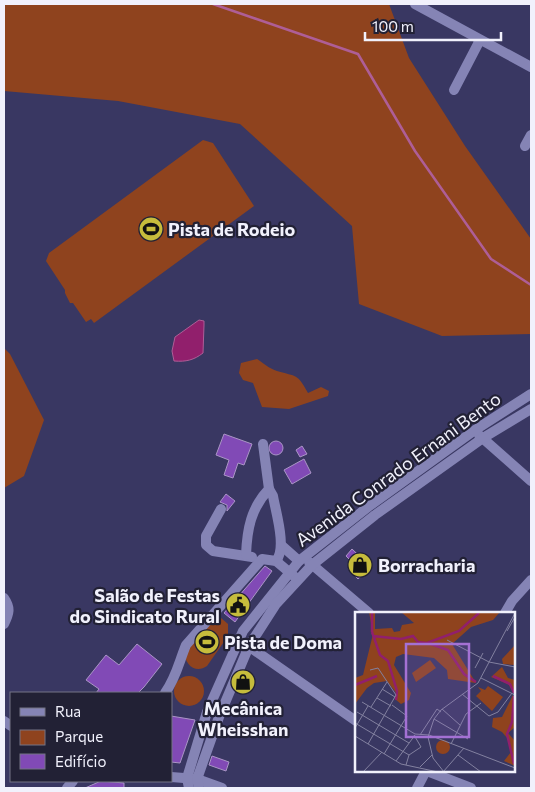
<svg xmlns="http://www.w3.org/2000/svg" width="535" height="792" font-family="Commissioner,sans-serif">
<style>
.green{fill:#8f431e}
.water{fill:#911f6c;stroke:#ae5e97}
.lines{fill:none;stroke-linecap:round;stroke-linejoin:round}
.stream{stroke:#ae5e97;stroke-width:2.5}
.building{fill:#814ab6;stroke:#aa95c6}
.minor{stroke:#8584b5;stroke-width:10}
.labels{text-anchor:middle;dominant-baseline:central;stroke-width:4.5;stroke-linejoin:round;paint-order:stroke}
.poi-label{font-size:18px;font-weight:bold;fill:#f1f1fc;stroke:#222135;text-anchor:start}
.street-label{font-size:18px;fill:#f1f1fc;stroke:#222135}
.inset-river{fill:none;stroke:#911f6c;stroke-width:2.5}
.inset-road{fill:none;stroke:#8381a0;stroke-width:1}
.view{fill:#a471d4;fill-opacity:0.15;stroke:#a471d4;stroke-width:2.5}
.inset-edge{fill:none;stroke:#f1f1fc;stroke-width:2.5}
</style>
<rect width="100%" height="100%" fill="#393762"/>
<g class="green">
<polygon points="4,4 389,4 409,58 465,146 531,239 531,334 442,336 359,304 352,226 240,124 118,101 4,91"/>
<polygon points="203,140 213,143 254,206 94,323 91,319 86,322 73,303 70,303 65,293 65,290 46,261 49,253"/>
<polygon points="4,348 10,354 44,420 24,476 4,488"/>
<path d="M257,359c6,4 13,10 20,12 20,6 20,2 31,22l13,-6 8,4 -1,5 -39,13 -27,-2 -9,-24 -10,-3 -4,-7 2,-10z"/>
<path d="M216,618h5l7,6v12l-21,30c-11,8 -23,-1 -22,-14z"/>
<circle cx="189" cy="691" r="15"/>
</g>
<path class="water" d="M199,320l5,1v4l-1,28c-9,7 -17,9 -29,8l-2,-10 3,-14z"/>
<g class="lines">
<polyline class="stream" points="213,4 358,54 415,151 491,259 531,285"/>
</g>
<g class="building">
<polygon points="224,434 252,444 244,465 238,463 233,478 224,475 229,460 216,455"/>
<circle cx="276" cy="448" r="7"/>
<polygon points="302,446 307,454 300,457 296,450"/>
<polygon points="304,459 311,473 292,484 284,470"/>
<polygon points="226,494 235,501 227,511 227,505 220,502"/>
<polygon points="352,549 371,567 358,579 348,569 353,563 346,556"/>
<polygon points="265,566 272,571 235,622 224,613"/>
<polygon points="137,644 162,664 144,687 138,693 96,693 99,689 86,680 106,655 119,665"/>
<polygon points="171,716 195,720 180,763 171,762"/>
<polygon points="212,756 229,762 226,771 209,765"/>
<polygon points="101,781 124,783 124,788 85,788"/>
</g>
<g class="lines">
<g class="minor">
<polyline points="415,4 531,67"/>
<polyline points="454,90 480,40"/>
<polyline points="525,146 531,135"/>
<polyline points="479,435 531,481"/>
<path d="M269,489l4,7c3,17 14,52 3,65"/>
<polyline points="221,509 206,536 206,545 213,551 252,557"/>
<polyline points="281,545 299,561"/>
<path d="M246,555c1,-26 5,-47 23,-66l-6,-45"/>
<polyline points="309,562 369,613"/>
<path d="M4,598c7,10 5,16 0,26"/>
<polyline points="505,613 512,601 531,580"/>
<polyline points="244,643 356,721"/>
<path d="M165,693c11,-15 14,-31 21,-48l76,-86 14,2 19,16"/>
<polyline points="4,721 11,726"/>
<polyline points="427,771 471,788"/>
<polyline points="171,777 197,779 222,788"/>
<polyline points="67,788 73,781"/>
<polyline points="189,788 187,778 207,712 243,631 299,561 368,507 475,430 531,394"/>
<polyline points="199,788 197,779 219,717 249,646 276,604 312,565 375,515 483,438 531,409"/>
<polyline points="417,788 426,771"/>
</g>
</g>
<defs>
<symbol id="stadium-disc" viewBox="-11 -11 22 22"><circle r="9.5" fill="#c6bc3c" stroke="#222135"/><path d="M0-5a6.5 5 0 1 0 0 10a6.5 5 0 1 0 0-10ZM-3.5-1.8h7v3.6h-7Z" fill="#111"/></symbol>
<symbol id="shop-disc" viewBox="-11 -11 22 22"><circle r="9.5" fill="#c6bc3c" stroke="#222135"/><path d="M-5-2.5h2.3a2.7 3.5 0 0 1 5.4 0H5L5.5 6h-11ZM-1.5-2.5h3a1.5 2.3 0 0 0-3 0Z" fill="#111"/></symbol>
<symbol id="civic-disc" viewBox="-11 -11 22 22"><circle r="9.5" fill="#c6bc3c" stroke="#222135"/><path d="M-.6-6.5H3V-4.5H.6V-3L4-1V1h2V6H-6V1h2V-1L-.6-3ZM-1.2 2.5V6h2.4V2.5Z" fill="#111"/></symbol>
</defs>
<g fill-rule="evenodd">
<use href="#stadium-disc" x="137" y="215" width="28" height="28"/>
<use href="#shop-disc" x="346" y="551" width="28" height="28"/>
<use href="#civic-disc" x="224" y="591" width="28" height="28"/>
<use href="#stadium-disc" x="193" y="628" width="28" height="28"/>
<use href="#shop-disc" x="229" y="668" width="28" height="28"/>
</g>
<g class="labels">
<g class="poi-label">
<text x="168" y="229">Pista de Rodeio</text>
<text x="378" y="565">Borracharia</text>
<text x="220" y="595" text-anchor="end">Salão de Festas<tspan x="220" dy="21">do Sindicato Rural</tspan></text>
<text x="224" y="642">Pista de Doma</text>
<text x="243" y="708" text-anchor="middle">Mecânica<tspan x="243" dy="21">Wheisshan</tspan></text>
</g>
<g class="street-label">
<text transform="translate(398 469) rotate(-36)">Avenida Conrado Ernani Bento</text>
</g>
</g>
<g transform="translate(355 612)">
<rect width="160" height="160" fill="#393762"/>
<path d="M14,0h6v17l17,-1 2,4 6,-1 2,-6 12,-2 -13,-11h99l-7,8 -22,7 -19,17 24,39 -28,-4 -1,-9 -13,-12 -31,-4 -7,3 -2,8 17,28 -2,7 -8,4 -6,-5 2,-5 -10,-13 -13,2 -7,5 -12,16v-26l8,-3 10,-41zM160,33v20l-12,-1 -1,-5zM75,48l6,8 -20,14 -4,-9zM147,55l6,11 7,2v13l-7,-9 -17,-7zM133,74l15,11 -11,14 -16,-15 5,-5 -3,-4 7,3zM158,83l1,33 -6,5 7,8v25l-11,-5 7,-9 -3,-13 -6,-7 -10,-5 1,-9 9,-1zM81 135a7 7 0 1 1 14 0a7 7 0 1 1-14 0Z" fill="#8f431e"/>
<path class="inset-river" d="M17,0v20M17,20l8,23 8,6 9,30 -1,9M18,24l28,3 12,-3 5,6 9,1 32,-12 20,-18M73,31l20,7 16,24 12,8M138,64l17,8 4,9M0,73l22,-9M159,84l-2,26 -5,12 7,30"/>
<path class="inset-road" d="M152,19l8,-14M92,28l42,22 26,5M120,56l8,-15M126,66l34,17M27,77l13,8M107,82l27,22 9,-4 14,-19M22,86l14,8M7,90l53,32 14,1 86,33M16,95l16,-25M87,97l18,16M2,100l52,31M79,107l34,20M0,111l54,32M0,116l13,-22M65,123l17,-26 4,3M0,124l46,28 37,8M13,132l28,-49 -18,-27 -8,2M96,132l15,-30 15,-11M29,142l23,-38 -15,-11M103,143l23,17M41,149l19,-26M51,153l3,-10 12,-8 -7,-12M65,155l12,-12M8,160l19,-20M88,160l21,-24M89,160l-11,-14 -5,-21 6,-18 7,-9 37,-27 37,-70"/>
<path class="view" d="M51,32h63v93h-63z"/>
<rect width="160" height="160" class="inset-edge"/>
</g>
<rect width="535" height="792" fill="none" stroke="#f1f1fc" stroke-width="10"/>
<rect x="10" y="692" width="162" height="90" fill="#222135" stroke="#757485"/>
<rect x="20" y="708" width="25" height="8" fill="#8584b5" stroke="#757485"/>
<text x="55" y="717" font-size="15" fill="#f1f1fc">Rua</text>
<rect x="20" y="730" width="25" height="15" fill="#8f431e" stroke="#757485"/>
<text x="55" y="742" font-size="15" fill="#f1f1fc">Parque</text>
<rect x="20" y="754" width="25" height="15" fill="#814ab6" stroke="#757485"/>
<text x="55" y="767" font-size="15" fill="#f1f1fc">Edifício</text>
<path d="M365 32v8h136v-8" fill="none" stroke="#f1f1fc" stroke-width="2.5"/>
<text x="372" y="32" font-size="15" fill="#f1f1fc" stroke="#222135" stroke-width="4" paint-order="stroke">100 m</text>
</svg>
